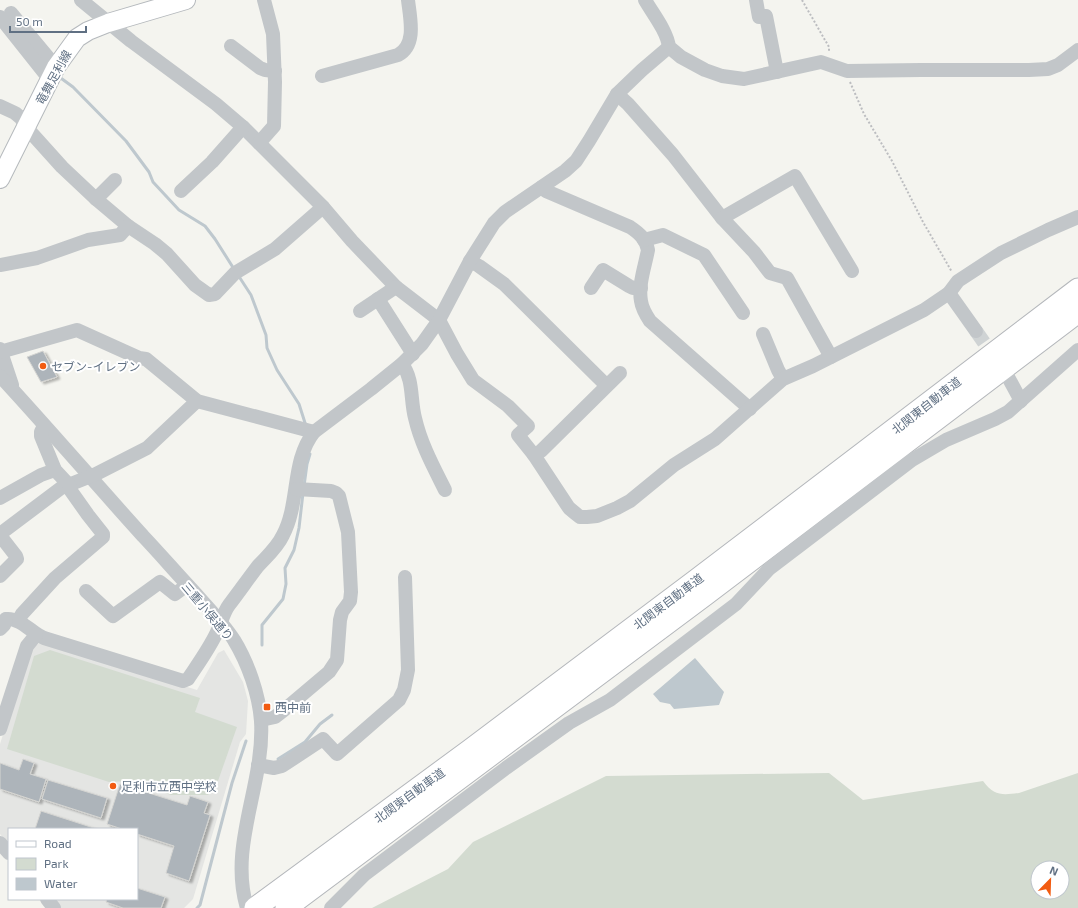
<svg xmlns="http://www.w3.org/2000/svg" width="1078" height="908" font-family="'Exo 2','Noto Sans JP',sans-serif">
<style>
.built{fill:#e4e5e3}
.green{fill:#d3dbd0;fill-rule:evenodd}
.water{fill:#bec8ce}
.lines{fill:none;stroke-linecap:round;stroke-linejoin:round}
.stream{stroke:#bec8ce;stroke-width:3}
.building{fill:#adb4ba;stroke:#d5d5d2;filter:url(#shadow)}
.minor-tunnel{stroke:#cfd3d4;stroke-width:14;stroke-dasharray:14 7;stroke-linecap:butt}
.major-casing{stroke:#b5b9bd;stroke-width:20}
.highway-casing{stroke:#b4b7bb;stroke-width:23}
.path{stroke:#bcbdc0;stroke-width:2;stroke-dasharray:2 2;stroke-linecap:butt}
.minor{stroke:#c2c6c9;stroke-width:14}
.major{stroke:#fff;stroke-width:18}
.highway{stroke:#fff;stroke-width:21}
.poi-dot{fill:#f25b11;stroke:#fff;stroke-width:1.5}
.labels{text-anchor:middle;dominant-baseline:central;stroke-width:4;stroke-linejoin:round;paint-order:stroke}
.street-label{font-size:12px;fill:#607083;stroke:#fff}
.poi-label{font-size:12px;fill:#607083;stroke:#fff;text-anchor:start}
</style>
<defs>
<filter id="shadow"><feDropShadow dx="3" dy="2" stdDeviation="1" flood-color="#0004"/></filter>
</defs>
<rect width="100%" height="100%" fill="#f4f4ef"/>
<polygon class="built" points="43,642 197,690 218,653 224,650 243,682 248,701 246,734 240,742 193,899 184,908 61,908 53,899 137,899 137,829 9,829 9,845 0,834 0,744 31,647"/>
<g class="green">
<polygon points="50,650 200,698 195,712 237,727 218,781 208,795 171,795 129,781 109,782 7,749 34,656"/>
<path d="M829,773l34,27 120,-19c11,15 19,14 36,12l59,-20v135h-706l76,-39 25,-27 133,-66zM1038,868h24v24h-24z"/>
</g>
<polygon class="water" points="695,658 724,692 719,705 674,709 670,704 660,702 653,694"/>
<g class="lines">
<g class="stream">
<polyline points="58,76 73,87 126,141 149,172 153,182 179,210 205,226 215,239 234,269"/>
<polyline points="238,275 251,295 266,335 267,348 277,370 299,404 306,426"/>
<polyline points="304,486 307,464 310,454"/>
<polyline points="262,645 262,625 283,599 286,584 285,568 294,550 299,528 303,493"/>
<polyline points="278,759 305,742 320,724 332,715"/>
<polyline points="197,908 200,905 232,783 246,741"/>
</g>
</g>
<g class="building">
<polygon points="43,351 57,377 41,382 27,357"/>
<polygon points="23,759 34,763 30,774 46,779 39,802 0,789 0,763 19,770"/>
<polygon points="48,780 107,798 101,818 42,799"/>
<polygon points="120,784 187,805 190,796 208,802 204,813 210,815 189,881 166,873 174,846 137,834 137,829 122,829 107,824"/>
<polygon points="41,811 97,829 35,829"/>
<polygon points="137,888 165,897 161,908 123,908 106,902 107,899 137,899"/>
</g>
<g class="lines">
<polyline class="minor-tunnel" points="976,331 997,361"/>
<defs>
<polyline id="major" points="0,179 56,67 77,38 88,31 108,23 186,0"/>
<g id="highway">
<polyline points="255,908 470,750 695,581 1078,289"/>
<polyline points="286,908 705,595 1078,312"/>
</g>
</defs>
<use href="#major" class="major-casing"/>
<use href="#highway" class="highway-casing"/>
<g class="path">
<polyline points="802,0 829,47 829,52"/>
<polyline points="850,82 864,114 892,161 923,222 952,272"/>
</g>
<g class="minor">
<polyline points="81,0 131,41 216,104 243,127 323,207 352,241 396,287 439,320 457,354 473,380 508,406 528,426 518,435 534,455"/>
<path d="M645,0c8,14 22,31 24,47l12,10 24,13 17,6 22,3 77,-17 26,9 74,-1h108l19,-1 10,-4 20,-15"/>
<polyline points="756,0 759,17 766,16 777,72"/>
<polyline points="11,13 56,67"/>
<polyline points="0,17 50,80"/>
<polyline points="231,46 260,68 265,70 275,71"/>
<path d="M322,76l76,-21c19,-10 12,-37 10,-55"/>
<polyline points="617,94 628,104 673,155 722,218 754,252 770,273 787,278 831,357"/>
<polyline points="0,106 15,113 21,118 26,127 62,167 96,199 128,226 155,244 167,254 195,285 209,295 215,294 235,273 275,249 323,207"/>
<polyline points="259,143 274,126 275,82 273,34 264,0"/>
<path d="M542,187l4,4 84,36c9,6 16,12 18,23 -3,16 -10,35 -7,51 1,7 5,14 9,20l100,88"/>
<polyline points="181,191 212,162 243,127"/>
<polyline points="96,199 115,180"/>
<polyline points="722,218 795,176 852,271"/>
<polyline points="644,240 663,235 704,255 743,313"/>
<polyline points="470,261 479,266 504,284 606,385"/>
<polyline points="0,265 37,258 88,240 120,235 128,226"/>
<polyline points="591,288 603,270 629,286 633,288 641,288"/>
<polyline points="949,293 976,331"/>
<polyline points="378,299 413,354"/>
<polyline points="360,311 396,287"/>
<polyline points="763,334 778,370 783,379"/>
<polyline points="0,349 12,385"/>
<polyline points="0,352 77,330 139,358 146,359 197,401 314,432"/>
<path d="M402,364c12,16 8,35 13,54 6,26 18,48 30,72"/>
<polyline points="620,373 541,451 534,455 569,508 575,513 580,517 587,517 597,516 617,508 630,501 674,465 715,439 783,379 813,366 924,310 949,293 958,281 1001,253 1048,230 1078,217"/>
<path d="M0,376c48,52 95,107 143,160 18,19 35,39 53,58 13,15 27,29 38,46 14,23 25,54 27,81 4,63 -33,124 -14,187"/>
<polyline points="1008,377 1021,401"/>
<polyline points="0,498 41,475 55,470"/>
<polyline points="0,576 17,559 16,556 2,538 1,534 4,531 61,488 96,474 147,448 197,401"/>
<polyline points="86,591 113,616 160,582 175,594 187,585"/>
<path d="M6,619c16,-1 25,14 38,19l139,43 5,-2c10,-15 21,-30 29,-47 4,-8 6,-19 12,-27 10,-13 19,-26 29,-39 9,-10 19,-18 25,-31 17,-32 8,-74 31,-103l57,-43 31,-25 20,-20 17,-24 31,-59 24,-38 11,-11 60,-41 11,-10 13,-20 28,-47 25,-24 27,-23"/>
<polyline points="18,621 22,614 55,578 103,537 103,534 88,515 71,491 69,485 55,470 41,436 41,432 44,426"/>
<polyline points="0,629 4,625 6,619"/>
<polyline points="261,720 275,717 284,710 329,672 337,660 340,620 342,612 350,601 351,592 348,532 339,496 336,493 331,491 296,489"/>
<polyline points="0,729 27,646 36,635"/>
<polyline points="258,765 274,768 282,766 323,739 337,754 399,700 404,690 408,670 405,577"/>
<polyline points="0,843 9,853"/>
<polyline points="47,899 54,908"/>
<polyline points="331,908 364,875 506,768 569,723 610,700 736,604 769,569 912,460 946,440 995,419 1008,412 1078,350"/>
</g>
<use href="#major" class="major"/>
<use href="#highway" class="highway"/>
</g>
<g class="poi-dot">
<circle cx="43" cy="366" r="4"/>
<rect x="263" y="703" width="8" height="8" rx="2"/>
<circle cx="113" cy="786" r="4"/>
</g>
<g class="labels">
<g class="street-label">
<text transform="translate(53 77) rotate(-61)">竜舞足利線</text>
<text transform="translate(926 405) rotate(-38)">北関東自動車道</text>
<text transform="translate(668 601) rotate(-37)">北関東自動車道</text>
<text transform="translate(208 611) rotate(50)">三重小俣通り</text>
<text transform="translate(409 795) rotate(-36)">北関東自動車道</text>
</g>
<g class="poi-label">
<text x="51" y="366">セブン-イレブン</text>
<text x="275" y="707">西中前</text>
<text x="121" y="786">足利市立西中学校</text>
</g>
</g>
<rect x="8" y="828" width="130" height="72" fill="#ffffff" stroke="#bfc6cd"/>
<rect x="16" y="841" width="20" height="6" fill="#ffffff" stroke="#bfc6cd"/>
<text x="44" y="848" font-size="12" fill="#607083">Road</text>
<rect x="16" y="858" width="20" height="12" fill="#d3dbd0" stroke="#bfc6cd"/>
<text x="44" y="868" font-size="12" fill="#607083">Park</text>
<rect x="16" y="878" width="20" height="12" fill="#bec8ce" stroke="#bfc6cd"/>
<text x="44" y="888" font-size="12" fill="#607083">Water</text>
<g transform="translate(1050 880) rotate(23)"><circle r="19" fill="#ffffff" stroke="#bfc6cd"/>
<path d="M0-3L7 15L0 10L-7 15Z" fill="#f25b11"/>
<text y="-6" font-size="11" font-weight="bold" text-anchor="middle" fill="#607083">N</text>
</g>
<path d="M10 26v6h76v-6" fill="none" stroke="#607083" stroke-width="2"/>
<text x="16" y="26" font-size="12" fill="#607083" stroke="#ffffff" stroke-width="3" paint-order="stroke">50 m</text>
</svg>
